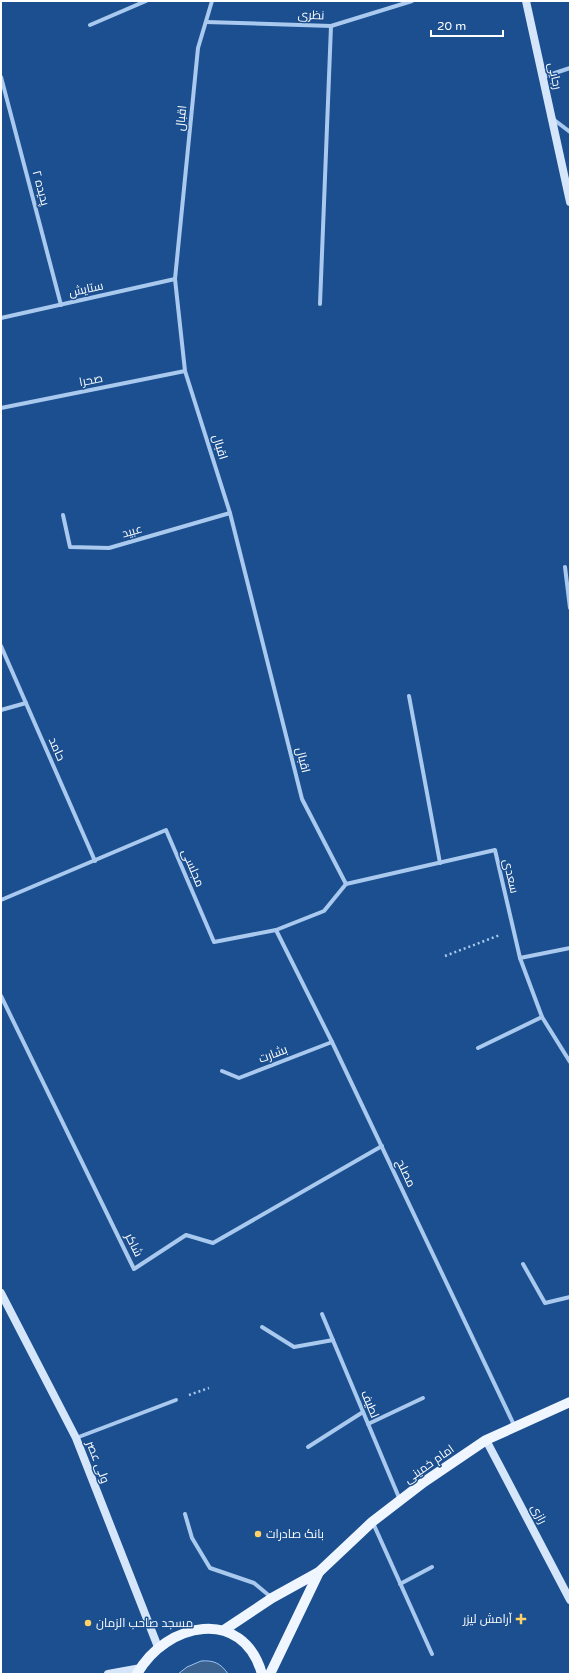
<svg xmlns="http://www.w3.org/2000/svg" width="571" height="1675" font-family="'Varela Round',Cairo,sans-serif">
<style>
.water{fill:#3c6290;stroke:#9cc4f0}
.lines{fill:none;stroke-linecap:round;stroke-linejoin:round}
.path{stroke:#a9c9ee;stroke-width:2.5;stroke-dasharray:2 3;stroke-linecap:butt}
.street{stroke:#a9c9ee;stroke-width:4}
.secondary{stroke:#d6e6fa;stroke-width:8}
.primary{stroke:#f0f6ff;stroke-width:10}
.poi-dot{fill:#ffd166;stroke:#1b4f8f;stroke-width:1.5}
.labels{text-anchor:middle;dominant-baseline:central;stroke-width:3;stroke-linejoin:round;paint-order:stroke}
.street-label{font-size:12px;fill:#fff;stroke:#1b4f8f}
.poi-label{font-size:12px;fill:#fff;stroke:#1b4f8f;text-anchor:start}
</style>
<rect width="100%" height="100%" fill="#1b4f8f"/>
<path class="water" d="M201,1661c12,-1 20,2 27,13h-50l9,-7z"/>
<g class="lines">
<g class="path">
<polyline points="445,956 500,935"/>
<polyline points="189,1395 209,1388"/>
</g>
<g class="street">
<polyline points="212,1 198,48 175,279 185,371 230,513 302,799 346,884"/>
<polyline points="206,22 331,26 412,1"/>
<polyline points="90,25 146,1"/>
<polyline points="1,77 61,305"/>
<polyline points="543,77 570,68"/>
<polyline points="553,119 570,132"/>
<polyline points="320,304 331,26"/>
<polyline points="1,318 175,279"/>
<polyline points="1,408 185,371"/>
<polyline points="63,515 70,547 109,548 230,513"/>
<polyline points="565,567 570,608"/>
<polyline points="1,646 95,861"/>
<polyline points="409,696 440,863"/>
<polyline points="1,710 26,703"/>
<polyline points="346,884 495,850 520,958 570,948"/>
<polyline points="1,900 166,830 214,942 276,930 324,911 346,884"/>
<polyline points="276,930 332,1042 515,1427"/>
<polyline points="520,958 542,1017 570,1062"/>
<polyline points="1,996 134,1269 186,1235 213,1243 382,1146"/>
<polyline points="478,1048 542,1017"/>
<polyline points="222,1071 239,1078 332,1042"/>
<polyline points="523,1264 545,1303 570,1297"/>
<polyline points="322,1314 400,1500"/>
<polyline points="262,1327 294,1347 333,1340"/>
<polyline points="368,1424 423,1398"/>
<polyline points="76,1438 176,1400"/>
<polyline points="308,1447 363,1412"/>
<polyline points="185,1514 192,1538 210,1568 254,1583 272,1598"/>
<polyline points="373,1523 432,1654"/>
<polyline points="400,1584 432,1567"/>
</g>
<g class="secondary">
<polyline points="526,1 570,202"/>
<polyline points="1,1293 76,1438 158,1647"/>
<polyline points="486,1440 570,1600"/>
<polyline points="108,1674 141,1668"/>
</g>
<g class="primary">
<polyline points="224,1630 272,1598 319,1572 372,1522 424,1482 486,1440 570,1402"/>
<path d="M137,1674c29,-52 106,-68 125,0"/>
<polyline points="270,1674 319,1572"/>
</g>
</g>
<g class="poi-dot">
<circle cx="258" cy="1534" r="4"/>
<path d="M519 1613h4v4h4v4h-4v4h-4v-4h-4v-4h4z"/>
<circle cx="88" cy="1623" r="4"/>
</g>
<g class="labels">
<g class="street-label">
<text transform="translate(311 15) rotate(2)">نظری</text>
<text transform="translate(555 76) rotate(78)">رجایی</text>
<text transform="translate(181 118) rotate(-84)">اقبال</text>
<text transform="translate(41 188) rotate(75)">پدیده ۲</text>
<text transform="translate(86 289) rotate(-12)">ستایش</text>
<text transform="translate(91 380) rotate(-11)">صحرا</text>
<text transform="translate(220 447) rotate(73)">اقبال</text>
<text transform="translate(132 531) rotate(-16)">عبید</text>
<text transform="translate(57 749) rotate(66)">حامد</text>
<text transform="translate(303 760) rotate(76)">اقبال</text>
<text transform="translate(193 868) rotate(67)">مجلسی</text>
<text transform="translate(511 876) rotate(77)">سعدی</text>
<text transform="translate(273 1054) rotate(-21)">بشارت</text>
<text transform="translate(406 1173) rotate(65)">مصلح</text>
<text transform="translate(134 1245) rotate(64)">شاکر</text>
<text transform="translate(370 1404) rotate(67)">لطیف</text>
<text transform="translate(98 1462) rotate(69)">ولی عصر</text>
<text transform="translate(429 1464) rotate(-35)">امام خمینی</text>
<text transform="translate(539 1514) rotate(62)">رازی</text>
</g>
<g class="poi-label">
<text x="266" y="1534">بانک صادرات</text>
<text x="512" y="1619" text-anchor="end">آرامش لیزر</text>
<text x="96" y="1623">مسجد صاحب الزمان</text>
</g>
</g>
<rect width="571" height="1675" fill="none" stroke="#ffffff" stroke-width="4"/>
<path d="M431 30v6h72v-6" fill="none" stroke="#ffffff" stroke-width="2"/>
<text x="437" y="30" font-size="12" fill="#ffffff" stroke="#1b4f8f" stroke-width="3" paint-order="stroke">20 m</text>
</svg>
